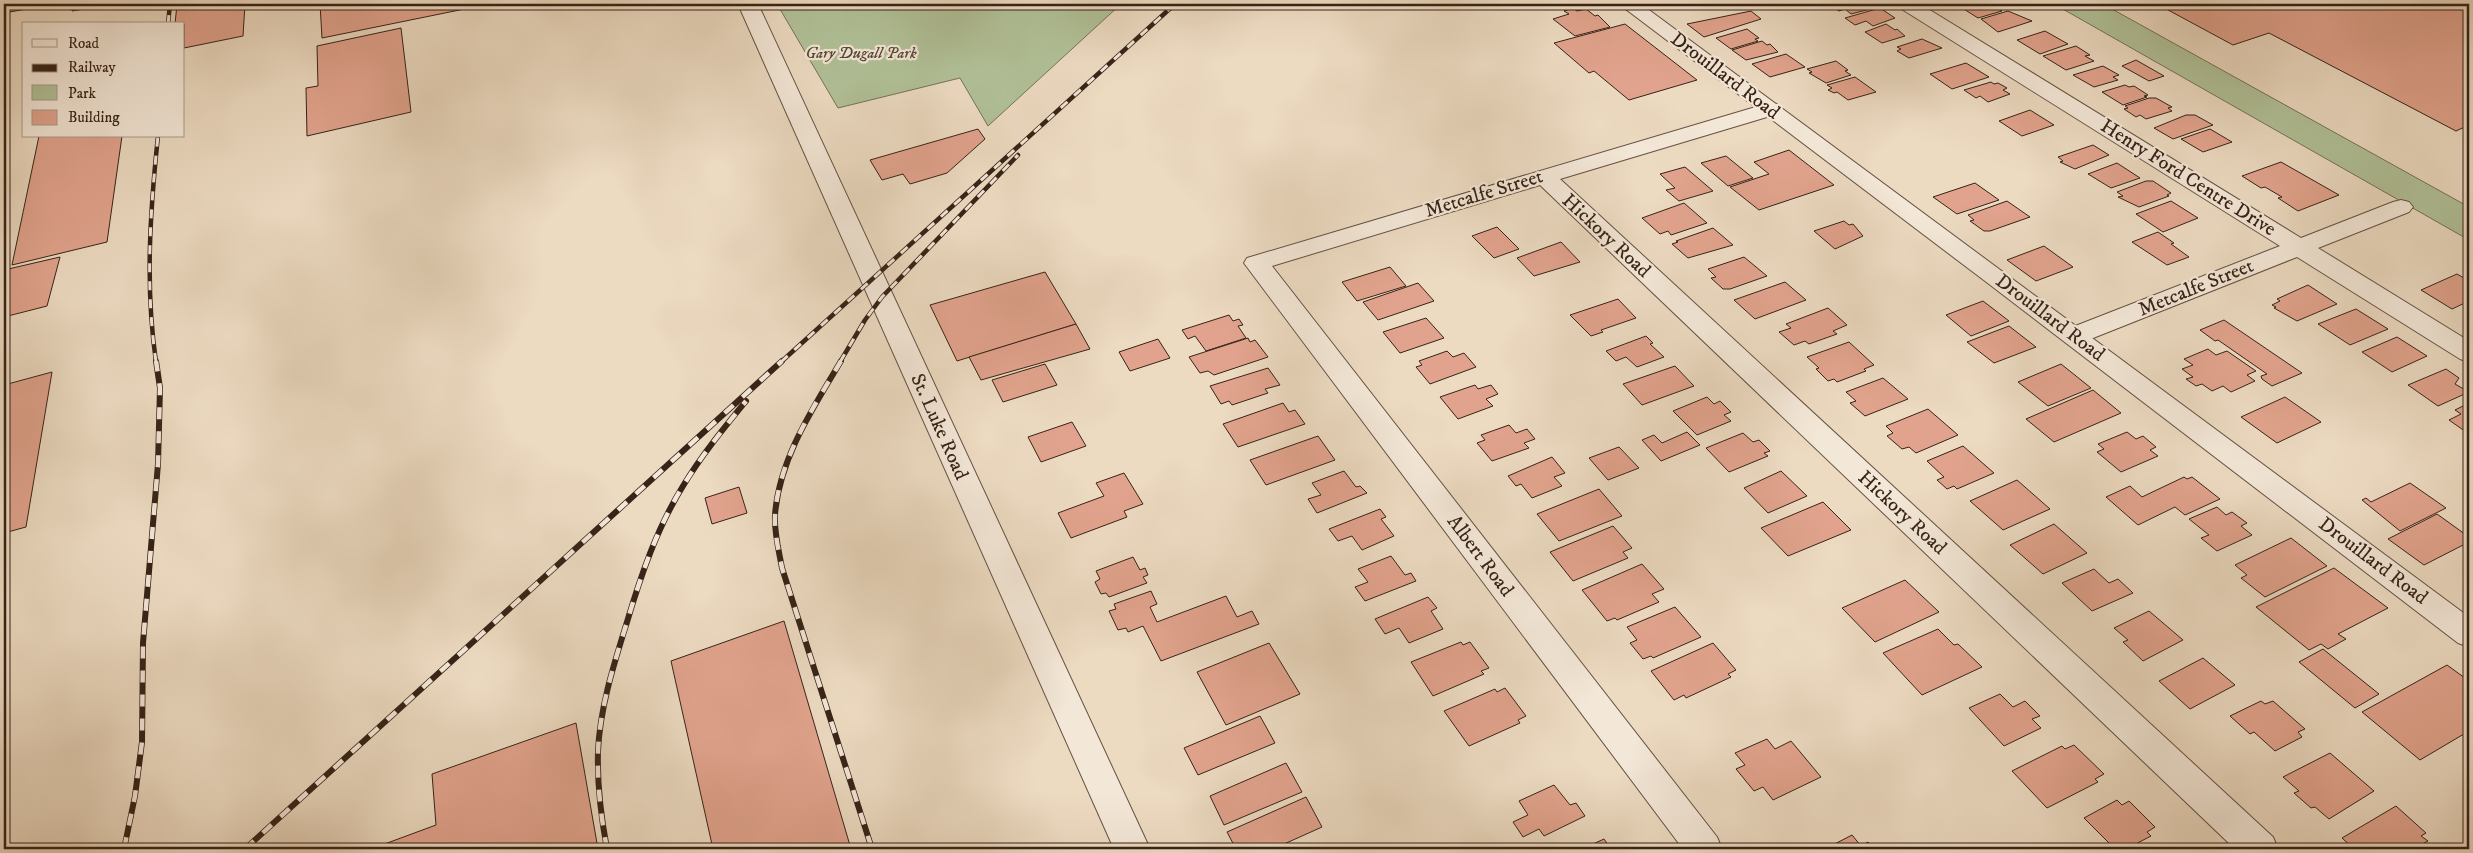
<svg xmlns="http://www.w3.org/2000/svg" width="2473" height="853" font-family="'IM FELL DW Pica',serif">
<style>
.green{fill:#b1c198;stroke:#747258}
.building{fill:#e1a38d;stroke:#372317}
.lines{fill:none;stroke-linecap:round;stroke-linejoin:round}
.minor-casing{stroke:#645142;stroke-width:2}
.tertiary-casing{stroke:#645142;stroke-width:2}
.minor{fill:#f3e7d7;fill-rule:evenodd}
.tertiary{fill:#f3e7d7;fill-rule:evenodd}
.rail-far1-casing{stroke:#372317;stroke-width:4.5}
.rail-casing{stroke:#372317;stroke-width:6}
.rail-far1{stroke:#f3e7d7;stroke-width:3;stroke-dasharray:9;stroke-linecap:butt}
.rail{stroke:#f3e7d7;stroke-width:4.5;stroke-dasharray:12;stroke-linecap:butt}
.labels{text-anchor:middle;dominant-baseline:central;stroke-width:4.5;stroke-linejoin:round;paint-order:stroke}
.far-park-label{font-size:16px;font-style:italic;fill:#564a37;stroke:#f3e7d7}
.street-label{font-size:20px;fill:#372317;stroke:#f3e7d7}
</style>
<rect width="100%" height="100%" fill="#ecdac1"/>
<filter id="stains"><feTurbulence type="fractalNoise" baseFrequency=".004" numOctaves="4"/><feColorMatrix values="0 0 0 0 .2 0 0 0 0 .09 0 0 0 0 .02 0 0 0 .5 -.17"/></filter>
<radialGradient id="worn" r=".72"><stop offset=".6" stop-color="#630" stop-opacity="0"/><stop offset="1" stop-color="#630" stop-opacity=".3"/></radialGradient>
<g class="green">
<polygon points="777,4 1121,4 988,126 960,78 838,108"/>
<polygon points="2054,4 2103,4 2469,207 2469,240"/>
</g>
<g class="building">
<polygon points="4,4 55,4 4,13"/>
<polygon points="73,4 90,4 90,8 72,11"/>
<polygon points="177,4 245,4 243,36 184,48 184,24 175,24"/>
<polygon points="320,4 489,4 322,38"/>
<polygon points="1828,4 1868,4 1874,8 1851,14 1845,9 1839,11"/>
<polygon points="1965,4 1990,4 2002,11 1978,18 1959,6"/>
<polygon points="2157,4 2469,4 2469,125 2456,131 2269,33 2233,45"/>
<polygon points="1573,8 1577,11 1586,9 1595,16 1598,15 1610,27 1575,36 1553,19 1569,14 1564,11"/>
<polygon points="1880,8 1895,18 1873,26 1866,21 1855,25 1845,18"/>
<polygon points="1751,11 1761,19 1704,37 1687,24"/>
<polygon points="2008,11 2032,21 1998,32 1981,19"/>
<polygon points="1625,24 1697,80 1629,100 1594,71 1589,73 1554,43"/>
<polygon points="1886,24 1895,30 1897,29 1905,36 1882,43 1865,32"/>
<polygon points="401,28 411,112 307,136 306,88 318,86 317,46"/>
<polygon points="1747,29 1759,38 1755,39 1758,41 1731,49 1716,38"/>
<polygon points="2045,31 2068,44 2040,54 2017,40"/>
<polygon points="1922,39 1942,48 1909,58 1897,51 1901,49 1897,47"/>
<polygon points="1762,41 1767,45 1770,44 1778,52 1746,60 1732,50"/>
<polygon points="2076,46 2090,55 2085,56 2094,61 2066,70 2043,56"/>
<polygon points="1786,54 1805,67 1770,77 1752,64"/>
<polygon points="2136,60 2164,76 2149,81 2122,66"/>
<polygon points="1836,61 1848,70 1845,71 1851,75 1826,83 1809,73 1812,72 1807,69"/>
<polygon points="1966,63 1989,77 1952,89 1930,74"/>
<polygon points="2103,66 2119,75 2113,77 2118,80 2094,87 2073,75"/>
<polygon points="1855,77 1876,92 1848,100 1837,92 1834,93 1828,90 1832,88 1827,85"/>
<polygon points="1991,82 1994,84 1998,83 2007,88 2003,90 2010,94 1988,102 1980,96 1976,98 1964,90"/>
<polygon points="2125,85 2129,87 2134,86 2148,95 2144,96 2147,97 2123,105 2102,92"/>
<polygon points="2149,98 2156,98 2172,107 2168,108 2172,111 2146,119 2140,115 2136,117 2124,109 2128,108 2125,106"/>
<polygon points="2030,110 2054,125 2022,136 1999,121"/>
<polygon points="2186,115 2195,115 2213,125 2173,139 2154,128"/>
<polygon points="978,129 985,139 947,173 910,184 903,174 882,180 870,160"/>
<polygon points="2210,129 2232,142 2203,152 2181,139"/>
<polygon points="39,136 122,136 107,242 12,265"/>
<polygon points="2093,145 2109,155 2075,169 2060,162 2063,161 2058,157"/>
<polygon points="1789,150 1834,185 1759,210 1730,187 1769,174 1754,162"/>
<polygon points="1726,156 1753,178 1728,186 1701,163"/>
<polygon points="2281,162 2339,195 2298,211 2278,198 2282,197 2265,187 2261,188 2242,176"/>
<polygon points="2117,163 2140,178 2111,188 2088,174"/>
<polygon points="1685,167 1713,191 1679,201 1666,190 1675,188 1660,174"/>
<polygon points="2146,181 2153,181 2171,193 2167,195 2169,196 2139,207 2118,197 2123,196 2117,192"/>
<polygon points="1975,183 1999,200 1957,214 1933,197"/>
<polygon points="2007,201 2030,217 1990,231 1984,231 1970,221 1974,220 1968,215"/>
<polygon points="2171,201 2198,218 2163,232 2136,214"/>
<polygon points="1684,203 1707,223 1671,235 1668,231 1660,234 1642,218"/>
<polygon points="1844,221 1849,225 1853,224 1863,236 1835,249 1814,231"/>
<polygon points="1497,227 1519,249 1494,258 1472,236"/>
<polygon points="1713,228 1733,245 1688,258 1672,244 1678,242 1676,241"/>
<polygon points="2158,232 2174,243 2171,244 2189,257 2167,265 2132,242"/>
<polygon points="1561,242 1580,262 1534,276 1517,258"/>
<polygon points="2044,246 2073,267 2036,281 2007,260"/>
<polygon points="60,257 47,306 4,317 4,270"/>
<polygon points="1744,257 1767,276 1730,289 1723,289 1711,278 1716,277 1708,269"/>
<polygon points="1390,267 1406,286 1357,301 1342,282"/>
<polygon points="1045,272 1076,324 957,361 930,305"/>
<polygon points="2457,274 2469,281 2469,301 2452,309 2421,290"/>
<polygon points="1785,282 1806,300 1755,319 1734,300"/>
<polygon points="1418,283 1434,301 1378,320 1363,302"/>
<polygon points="2308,285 2337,304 2297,321 2274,308 2276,307 2272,305 2280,301 2277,299"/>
<polygon points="1618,299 1636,318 1601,330 1603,332 1591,336 1570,315"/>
<polygon points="1983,301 2009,321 1971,336 1946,315"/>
<polygon points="1828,308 1847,325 1833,331 1837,334 1809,344 1805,341 1794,345 1779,332 1791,328 1786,324"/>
<polygon points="2356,309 2388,329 2350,345 2318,324"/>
<polygon points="1229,315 1233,321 1239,319 1243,325 1238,326 1246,338 1206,351 1195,336 1188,339 1182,330"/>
<polygon points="1426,318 1444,338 1400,353 1383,332"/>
<polygon points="2224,320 2302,373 2272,386 2262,379 2261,376 2267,374 2218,340 2215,341 2200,330"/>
<polygon points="1076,324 1090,349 981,380 969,357"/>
<polygon points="2009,326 2036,347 1994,363 1967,342"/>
<polygon points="1646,336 1653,343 1650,344 1664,357 1637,367 1626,357 1616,361 1606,351"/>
<polygon points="2397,337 2427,356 2392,372 2362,352"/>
<polygon points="1248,338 1250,342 1255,340 1268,357 1214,375 1208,371 1200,373 1189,357"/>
<polygon points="1158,339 1170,358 1130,371 1119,352"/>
<polygon points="1849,342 1874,365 1864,369 1866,371 1837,382 1834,379 1828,381 1816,369 1819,368 1807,357"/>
<polygon points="2208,349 2216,355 2227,351 2256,371 2247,375 2255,381 2231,392 2223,386 2212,391 2202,384 2196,386 2186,379 2193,377 2182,369 2193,365 2184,359"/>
<polygon points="1447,351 1453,357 1464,353 1476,367 1430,384 1416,367 1422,365 1419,361"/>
<polygon points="1045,364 1057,385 1003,402 992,380"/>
<polygon points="2061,364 2091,388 2048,406 2018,382"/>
<polygon points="1675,366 1694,386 1642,405 1623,384"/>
<polygon points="1268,368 1280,385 1265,389 1268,393 1232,405 1229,401 1221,404 1210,386"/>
<polygon points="2446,369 2459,378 2455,384 2469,392 2438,406 2408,385"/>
<polygon points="52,372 26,527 4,533 4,385"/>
<polygon points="1883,378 1908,399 1865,416 1850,403 1856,401 1846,392"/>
<polygon points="1475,385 1478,389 1491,385 1498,394 1486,399 1493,406 1458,419 1440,397"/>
<polygon points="2093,390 2121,413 2054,442 2026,419"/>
<polygon points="1707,397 1714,404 1720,401 1731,412 1724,415 1731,421 1697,435 1673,411"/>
<polygon points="2285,397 2321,422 2277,443 2241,417"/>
<polygon points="1283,403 1289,412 1295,410 1305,424 1238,447 1223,424"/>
<polygon points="2469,403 2469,434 2449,420 2461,414 2455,410"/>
<polygon points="1928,409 1958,435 1916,453 1909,447 1902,449 1887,436 1893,433 1886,426"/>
<polygon points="1072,422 1086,446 1041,462 1028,437"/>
<polygon points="1509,425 1516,433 1527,429 1535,439 1524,443 1529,448 1492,461 1477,443 1485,440 1481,435"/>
<polygon points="1687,432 1700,445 1661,461 1642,440 1654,435 1662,443"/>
<polygon points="2127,432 2136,439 2143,436 2156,447 2150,450 2158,456 2121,472 2097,452 2104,449 2098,444"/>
<polygon points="1743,433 1753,442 1759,440 1770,451 1764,453 1768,456 1729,472 1706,448"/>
<polygon points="1318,436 1335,460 1266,485 1250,460"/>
<polygon points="1963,446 1994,473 1957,489 1954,486 1947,489 1937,480 1944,477 1927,461"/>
<polygon points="1619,447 1639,468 1608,480 1589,458"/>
<polygon points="1552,457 1565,473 1554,477 1562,486 1532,498 1521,484 1516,486 1508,476"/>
<polygon points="1344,471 1356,487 1360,486 1367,493 1317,513 1308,499 1321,495 1312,483"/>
<polygon points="1781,471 1807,496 1768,513 1744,488"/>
<polygon points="1124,473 1143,504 1124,511 1127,517 1071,538 1058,513 1104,496 1096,483"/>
<polygon points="2184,477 2187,479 2192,477 2220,499 2185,515 2175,507 2138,525 2106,497 2130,486 2142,497"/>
<polygon points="2017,480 2050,509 2003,530 1970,501"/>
<polygon points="2410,483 2446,508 2400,531 2362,500 2366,498 2371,502"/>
<polygon points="739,487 747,513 712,524 705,498"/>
<polygon points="1599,489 1622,516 1559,541 1537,514"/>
<polygon points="1823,502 1851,530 1788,556 1761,528"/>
<polygon points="2217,507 2226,515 2232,512 2247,523 2241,526 2252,535 2217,551 2201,538 2209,535 2189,519"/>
<polygon points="1380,509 1386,517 1381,519 1394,536 1362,550 1352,536 1338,541 1329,529"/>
<polygon points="2437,514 2469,537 2469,542 2424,565 2388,539"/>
<polygon points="2054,524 2087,553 2043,574 2010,545"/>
<polygon points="1613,526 1632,548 1623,552 1628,558 1573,581 1550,552"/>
<polygon points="2291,538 2327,566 2265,597 2241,578 2247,575 2235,565"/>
<polygon points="1391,556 1405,575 1411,573 1416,581 1365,601 1355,587 1368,582 1358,569"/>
<polygon points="1133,557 1140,570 1145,568 1148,575 1143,577 1147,583 1109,597 1106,593 1101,594 1095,582 1100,579 1096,571"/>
<polygon points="1642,564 1664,589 1652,594 1659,602 1617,620 1615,618 1607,621 1582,590"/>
<polygon points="2334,568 2388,608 2338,634 2346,639 2328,649 2321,644 2309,650 2256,607"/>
<polygon points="2094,569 2109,583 2118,579 2133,593 2092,611 2062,583"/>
<polygon points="1905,580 1939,612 1875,642 1842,608"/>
<polygon points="1151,591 1157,604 1150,607 1157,622 1226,596 1237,617 1252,611 1259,624 1161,661 1143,626 1128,632 1126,628 1118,630 1109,611 1116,609 1114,604"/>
<polygon points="1428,597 1437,608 1431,611 1443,629 1409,643 1399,628 1385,634 1375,619"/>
<polygon points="1675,607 1701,637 1653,658 1651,656 1643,659 1630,643 1637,640 1627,627"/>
<polygon points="2149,611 2183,640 2143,661 2123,642 2128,640 2114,628"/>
<polygon points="784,621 851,849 713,849 671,661"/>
<polygon points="1938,629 1954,645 1958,644 1982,667 1922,695 1883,653"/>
<polygon points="1461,642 1463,645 1470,642 1489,668 1481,671 1484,674 1433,696 1411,662"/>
<polygon points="1269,643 1300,694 1226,725 1197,672"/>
<polygon points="1713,643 1736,670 1728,674 1731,677 1686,698 1684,695 1674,700 1651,671"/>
<polygon points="2323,649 2379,694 2355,708 2299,662"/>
<polygon points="2203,658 2235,685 2190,709 2159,681"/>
<polygon points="2447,665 2469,681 2469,731 2420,760 2362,712"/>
<polygon points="1505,688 1526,716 1518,720 1520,723 1469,746 1444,711 1495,689 1497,692"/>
<polygon points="2000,694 2013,707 2025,701 2040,716 2032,719 2041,728 2004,746 1969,708"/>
<polygon points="2261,701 2265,704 2273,701 2305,729 2298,732 2302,737 2275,751 2254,732 2250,734 2230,716"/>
<polygon points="1260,716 1275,743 1198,775 1184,748"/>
<polygon points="576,723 598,849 371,849 436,825 432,774"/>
<polygon points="1767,739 1775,749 1791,741 1821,777 1773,800 1763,787 1754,791 1736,769 1745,765 1735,753"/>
<polygon points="2074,745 2104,774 2095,779 2098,782 2047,808 2012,771 2062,746 2065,749"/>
<polygon points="2330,753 2374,791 2329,819 2315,807 2311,808 2294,793 2299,791 2283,777"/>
<polygon points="1286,763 1302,792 1224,825 1210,796"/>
<polygon points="1554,785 1570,805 1576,803 1585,816 1544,836 1539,829 1523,837 1513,822 1528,815 1519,801"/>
<polygon points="1306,797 1322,827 1273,849 1236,849 1227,832"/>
<polygon points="2117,800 2122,805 2129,801 2155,827 2147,832 2151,836 2126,849 2115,849 2084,818"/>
<polygon points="2396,806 2426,833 2421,836 2428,841 2413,849 2354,849 2342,838"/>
<polygon points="1852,835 1861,846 1868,842 1874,849 1825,849"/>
<polygon points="1604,839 1611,849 1582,849"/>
</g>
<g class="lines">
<defs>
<g id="minor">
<polygon points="738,4 758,4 1150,849 1114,849"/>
<polygon points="1897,4 1920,4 2301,238 2393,202 2401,200 2409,202 2413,207 2409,212 2318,248 2469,341 2469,362 2460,359 2297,257 2083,342 2074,345 2065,342 2061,336 2065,330 2280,246 1900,8"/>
<polygon points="1769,103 1777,104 1780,109 1777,114 1560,179 2273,837 2278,849 2235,849 1540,185 1272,266 1717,837 1722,849 1683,849 1244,263 1247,258"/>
</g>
<polygon id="tertiary" points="1619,4 1641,4 2469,617 2469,647 2458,643 1985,281"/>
</defs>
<use href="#minor" class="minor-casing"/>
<use href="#tertiary" class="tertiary-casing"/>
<use href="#minor" class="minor"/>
<use href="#tertiary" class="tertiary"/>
<defs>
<g id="rail-far1">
<polyline points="168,24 170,4"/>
<path d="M156,362c-11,-76 -6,-150 2,-226"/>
<polyline points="781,362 1175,4"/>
<polyline points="840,362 865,320 882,297 1018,155"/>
</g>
<g id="rail">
<path d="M841,361c-28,47 -62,98 -66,154 -1,18 4,36 7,53l90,281"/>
<polyline points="124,849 135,796 142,742 143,643 158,464 160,388 156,361"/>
<polyline points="245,849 782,361"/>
<path d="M607,849c-6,-32 -10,-65 -9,-98 2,-44 16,-87 29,-129 14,-47 30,-94 56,-136 18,-30 41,-58 63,-85"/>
</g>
</defs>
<use href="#rail-far1" class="rail-far1-casing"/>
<use href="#rail" class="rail-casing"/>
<use href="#rail-far1" class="rail-far1"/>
<use href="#rail" class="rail"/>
</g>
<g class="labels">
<g class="far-park-label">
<text x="861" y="53">Gary Dugall Park</text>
</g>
<g class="street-label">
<text transform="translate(1725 76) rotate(37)">Drouillard Road</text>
<text transform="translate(2188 178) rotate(32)">Henry Ford Centre Drive</text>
<text transform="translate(1484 194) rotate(-17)">Metcalfe Street</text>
<text transform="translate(1606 236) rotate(43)">Hickory Road</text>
<text transform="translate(2196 288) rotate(-22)">Metcalfe Street</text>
<text transform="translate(2050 318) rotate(37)">Drouillard Road</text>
<text transform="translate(939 427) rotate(66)">St. Luke Road</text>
<text transform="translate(1902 513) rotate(43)">Hickory Road</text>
<text transform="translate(1480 556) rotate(53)">Albert Road</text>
<text transform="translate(2373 561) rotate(37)">Drouillard Road</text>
</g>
</g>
<rect width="2473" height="853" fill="none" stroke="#ecdac1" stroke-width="20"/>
<rect x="5" y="5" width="2463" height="843" fill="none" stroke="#372317" stroke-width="2.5"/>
<rect x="10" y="10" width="2453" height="833" fill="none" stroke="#372317"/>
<rect x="22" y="22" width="162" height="115" fill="#f3e7d7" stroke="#a8998a"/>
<rect x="32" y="39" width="25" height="8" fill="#f3e7d7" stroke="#a8998a"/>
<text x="68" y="48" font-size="15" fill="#372317">Road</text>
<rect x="32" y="64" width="25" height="8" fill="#372317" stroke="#a8998a"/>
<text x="68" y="72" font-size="15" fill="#372317">Railway</text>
<rect x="32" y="85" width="25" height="15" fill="#b1c198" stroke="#a8998a"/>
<text x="68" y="98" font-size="15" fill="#372317">Park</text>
<rect x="32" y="110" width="25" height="15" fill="#e1a38d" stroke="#a8998a"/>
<text x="68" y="122" font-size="15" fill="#372317">Building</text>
<rect width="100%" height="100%" filter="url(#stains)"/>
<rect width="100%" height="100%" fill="url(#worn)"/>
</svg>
